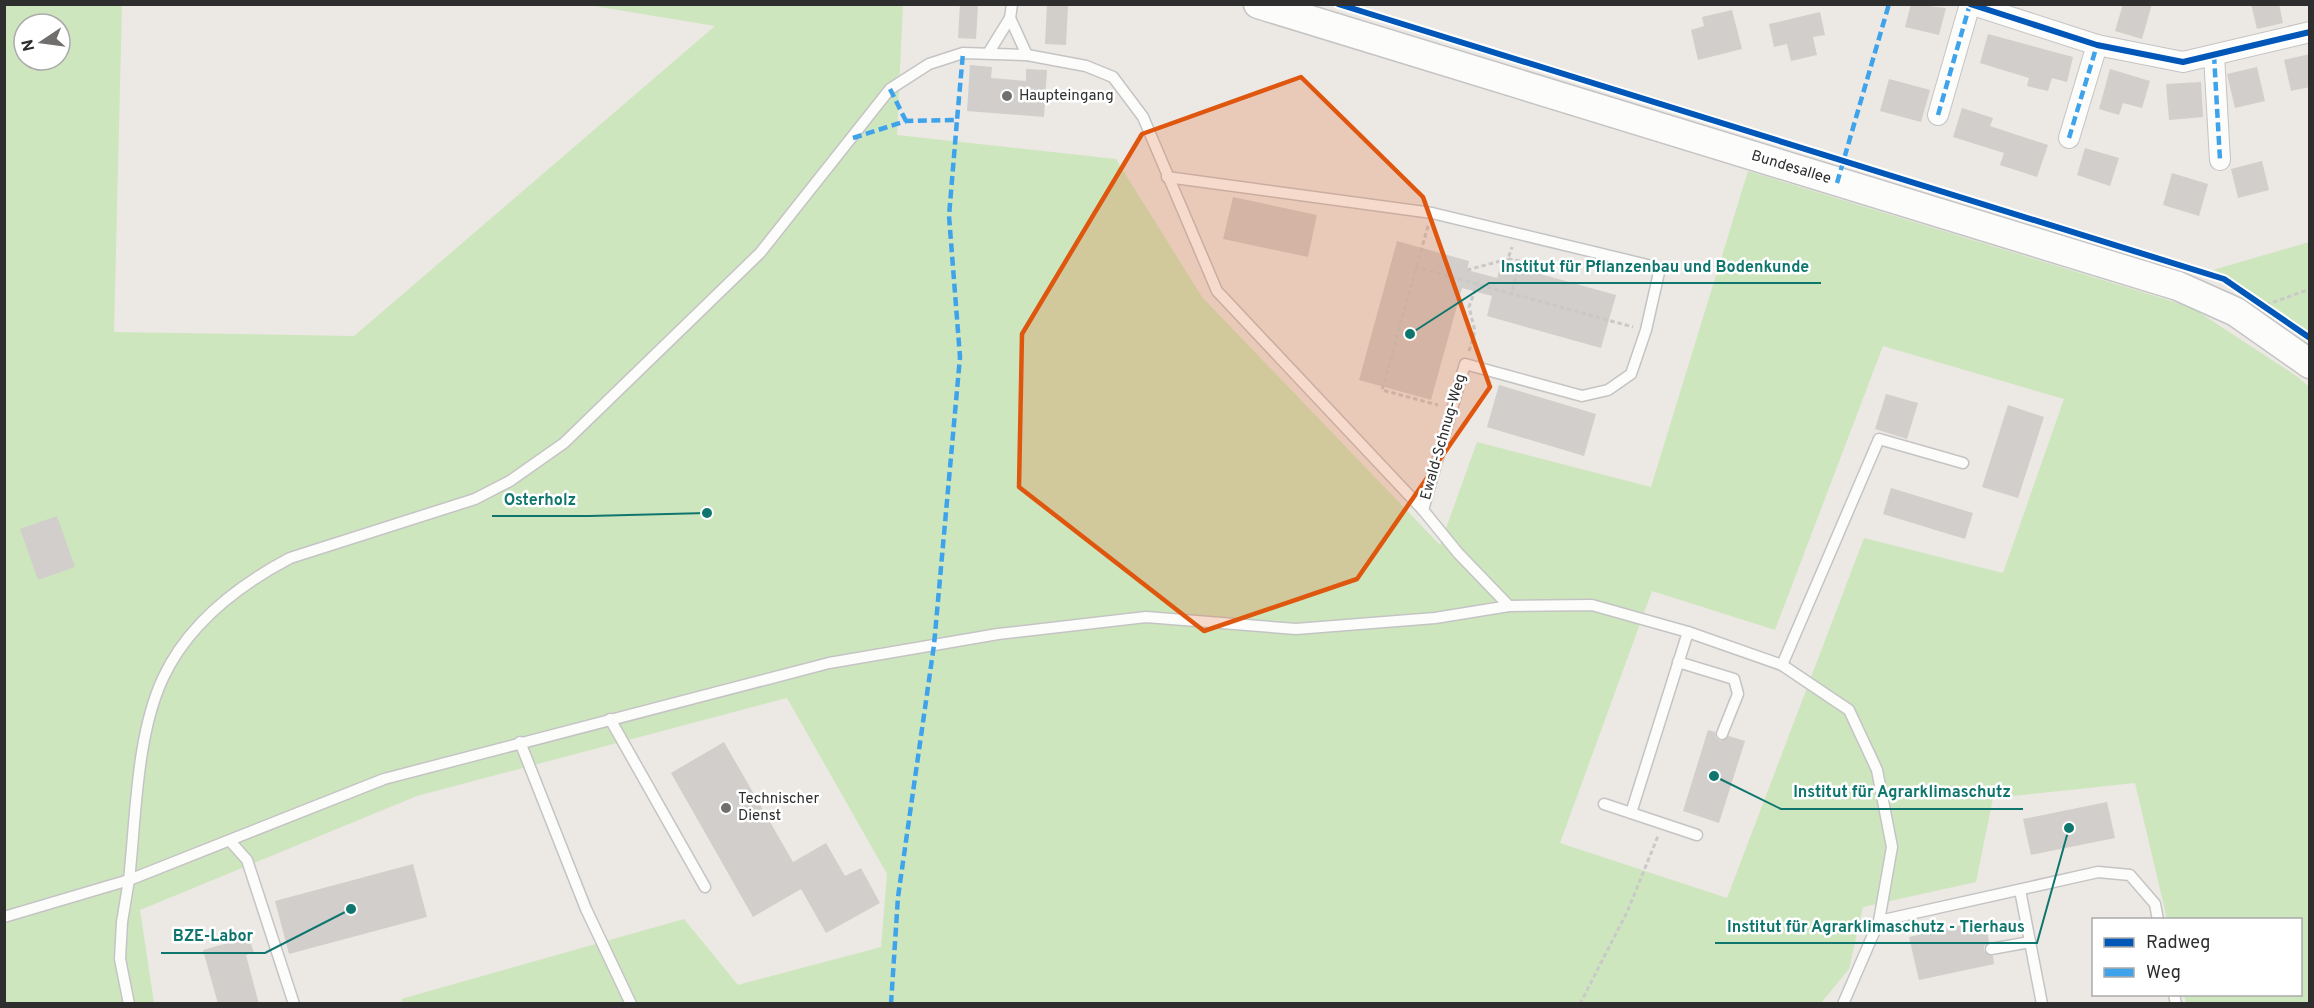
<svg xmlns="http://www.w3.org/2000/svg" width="2314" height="1008" font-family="Overpass,sans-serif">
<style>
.green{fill:#cee6be;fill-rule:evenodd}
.building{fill:#d1cecb}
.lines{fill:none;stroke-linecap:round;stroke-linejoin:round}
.service-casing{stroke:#c5c4c5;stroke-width:13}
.minor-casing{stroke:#c5c4c5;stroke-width:22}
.secondary-casing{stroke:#c5c4c5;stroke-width:31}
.path{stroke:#c9c9c8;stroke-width:3;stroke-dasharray:4.5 3;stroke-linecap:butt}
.service{stroke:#fcfcfb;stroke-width:10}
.minor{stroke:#fcfcfb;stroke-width:20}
.secondary{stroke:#fcfcfb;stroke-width:28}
.quiet{stroke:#3ea3eb;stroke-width:4.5;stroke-dasharray:9 4.5;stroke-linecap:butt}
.cycleway-casing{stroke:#fff;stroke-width:10}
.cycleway{stroke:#0057b8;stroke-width:6}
.marked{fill:#df570e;fill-opacity:0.2;stroke:#df570e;stroke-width:4.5;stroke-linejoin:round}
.poi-dot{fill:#706f6e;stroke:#fff;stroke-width:2}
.labels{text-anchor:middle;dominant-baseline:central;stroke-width:5;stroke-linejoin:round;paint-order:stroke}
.poi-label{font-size:15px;fill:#2e2e2e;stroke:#fff;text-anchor:start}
.street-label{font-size:15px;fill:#2e2e2e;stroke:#fff}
.leader{fill:none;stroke:#0f766e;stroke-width:2}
.callout-dot{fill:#0f766e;stroke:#fff;stroke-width:2}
.callout-label{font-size:16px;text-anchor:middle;font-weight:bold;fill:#0f766e;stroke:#fff;stroke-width:5;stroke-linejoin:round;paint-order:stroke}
</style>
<rect width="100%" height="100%" fill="#ece8e4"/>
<g class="green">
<path d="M903,4l-6,131 219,24 86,138 238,248 37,-103 174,45 97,-316 443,136 107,70 11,10v616h-123l-2,-8 116,-1v-74l-133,-1 -32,-136 -142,15 -17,84 -113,25 -14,62 -28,34h-1418l-2,-4 283,-80 54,66 143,-38 6,-73 -100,-176 -370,98 -277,114 14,93 -149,1v-999h117l-8,327 240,4 361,-310 -127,-21zM24,24h36v36h-36zM1883,346l181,53 -61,174 -139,-35 -137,360 -167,-55 92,-252 123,39z"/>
<polygon points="2309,242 2309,333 2213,270"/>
</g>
<g class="building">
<polygon points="960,4 978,4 976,39 958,38"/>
<polygon points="1047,4 1068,4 1066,45 1045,44"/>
<polygon points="1911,4 1946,8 1939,35 1905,27"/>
<polygon points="2123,4 2152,4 2142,39 2115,31"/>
<polygon points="2251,4 2279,4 2283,23 2257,29"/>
<polygon points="1732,10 1742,49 1698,60 1691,30 1704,26 1702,17"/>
<polygon points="1820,12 1825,35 1813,37 1817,55 1791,61 1787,44 1774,47 1769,24"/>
<polygon points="1988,34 2073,57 2067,82 2052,78 2048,91 2027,86 2029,78 1980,63"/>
<polygon points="2310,54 2310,87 2291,91 2284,60"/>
<polygon points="970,65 992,67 991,78 1026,81 1026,69 1047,70 1044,117 967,111"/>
<polygon points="2257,67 2265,101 2235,108 2227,74"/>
<polygon points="2110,69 2150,81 2142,108 2123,103 2119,115 2099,109"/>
<polygon points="1889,79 1930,90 1921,122 1880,111"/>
<polygon points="2201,82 2203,117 2169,120 2166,84"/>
<polygon points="1962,108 1993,118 1990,126 2048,145 2037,177 2000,165 2004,153 1953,137"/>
<polygon points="2085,148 2119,158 2110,186 2077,175"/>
<polygon points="2262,161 2269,190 2238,198 2231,169"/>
<polygon points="2172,173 2208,184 2199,216 2163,205"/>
<polygon points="1233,197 1317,215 1308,257 1223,239"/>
<polygon points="1397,241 1469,261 1467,270 1497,278 1501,263 1616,295 1601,348 1487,316 1492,296 1462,288 1431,400 1359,380"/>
<polygon points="1499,385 1596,414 1584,456 1487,427"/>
<polygon points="1886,394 1918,403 1907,439 1875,429"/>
<polygon points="2008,405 2044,417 2018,498 1982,487"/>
<polygon points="1891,488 1973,513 1965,539 1883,514"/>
<polygon points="57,516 75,567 38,580 20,529"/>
<polygon points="1708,730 1715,732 1716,738 1720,741 1729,736 1745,741 1719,823 1683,811"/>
<polygon points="724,742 793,862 826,843 845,876 861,868 880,903 826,933 801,889 753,917 671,773"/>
<polygon points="2107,802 2115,838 2031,855 2023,819"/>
<polygon points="413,864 427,917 289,954 275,901"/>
<polygon points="1985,920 1989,942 1984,946 1984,951 1993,956 1994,964 1919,980 1909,937"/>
<polygon points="249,937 254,953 246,955 259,1004 218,1004 203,950"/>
</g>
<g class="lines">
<defs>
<g id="service">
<polyline points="1010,18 1027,55"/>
<polyline points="989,52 1010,18 1012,4"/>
<polyline points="1167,177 1432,213 1660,268 1646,330 1631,374 1608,390 1582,396 1465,364 1423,510"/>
<path d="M1509,606l-51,-53 -35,-43 -206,-219 -74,-174 -30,-40 -27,-11 -59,-11 -64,-2 -34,11 -39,25 -130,164 -196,190 -54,38 -35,18 -185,59c-51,27 -102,66 -127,120 -27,58 -27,139 -34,202l255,-101 445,-116 169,-29 148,-17 150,12 139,-11 74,-12 83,-1 96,27 94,33 67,45 28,60 15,77 -13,74 -36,83"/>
<polyline points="1678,662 1734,679 1738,694 1722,734"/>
<polyline points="1782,665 1879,439 1963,463"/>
<polyline points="610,719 705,887"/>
<polyline points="520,742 586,909 631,1004"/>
<polyline points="1604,804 1697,835"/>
<polyline points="1631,813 1688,632"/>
<polyline points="230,841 247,860 294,1004"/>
<polyline points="2020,890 2042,1004"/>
<polyline points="4,917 129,880 122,922 120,959 129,1004"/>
<polyline points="1879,921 2098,872 2130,875 2155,904 2158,920"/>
<polyline points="1991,949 2030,942"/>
<polyline points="2174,994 2176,1004"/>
</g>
<g id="minor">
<polyline points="1970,4 2097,45 2183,62 2310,32"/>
<polyline points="2214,55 2220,160"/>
<polyline points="1938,115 1970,4"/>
<polyline points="2069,138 2097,45"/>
</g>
<polyline id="secondary" points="1258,4 2178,286 2236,312 2310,364"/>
</defs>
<use href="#service" class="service-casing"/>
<use href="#minor" class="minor-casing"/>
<use href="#secondary" class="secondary-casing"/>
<g class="path">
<polyline points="1428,226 1382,390 1438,405"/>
<polyline points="1508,259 1520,261 1512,291"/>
<polyline points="1415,267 1633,327"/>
<polyline points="1467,270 1508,259 1512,247"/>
<polyline points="2266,305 2310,289"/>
<polyline points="1469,351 1475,331 1469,307 1478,282"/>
<polyline points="1580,1004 1628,910 1658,836"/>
</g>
<use href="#service" class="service"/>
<use href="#minor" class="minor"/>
<use href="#secondary" class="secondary"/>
<g class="quiet">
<polyline points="2214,55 2220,160"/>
<polyline points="890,89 906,121"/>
<polyline points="1938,115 1970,4"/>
<polyline points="853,138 906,121 957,120 963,53"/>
<polyline points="2069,138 2097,45"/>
<polyline points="1837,183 1889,4"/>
<polyline points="891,1004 898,897 934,645 960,357 949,216 957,120"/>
</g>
<defs>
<g id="cycleway">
<polyline points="1338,4 2224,279 2310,338"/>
<polyline points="1970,4 2097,45 2183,62 2310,32"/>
</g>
</defs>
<use href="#cycleway" class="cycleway-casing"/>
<use href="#cycleway" class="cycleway"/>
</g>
<path class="marked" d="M1301,77l122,120 67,190 -133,192 -153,52 -185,-144 3,-153 120,-200z"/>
<g class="poi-dot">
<circle cx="1007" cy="96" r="6"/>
<circle cx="726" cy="808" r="6"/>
</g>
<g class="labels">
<g class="poi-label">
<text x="1019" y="96">Haupteingang</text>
<text x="738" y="799">Technischer<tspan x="738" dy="17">Dienst</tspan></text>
</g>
<g class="street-label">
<text transform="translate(1791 168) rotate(17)">Bundesallee</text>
<text transform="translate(1444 437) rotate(-74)">Ewald-Schnug-Weg</text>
</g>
</g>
<path class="leader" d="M1410 334L1489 283H1821M707 513L589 516H492M1714 776L1781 809H2023M2069 828L2037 943H1715M351 909L265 953H161"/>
<g class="callout-dot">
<circle cx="1410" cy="334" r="6"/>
<circle cx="707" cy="513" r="6"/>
<circle cx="1714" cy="776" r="6"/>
<circle cx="2069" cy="828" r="6"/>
<circle cx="351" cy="909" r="6"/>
</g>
<g class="callout-label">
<text x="1655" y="272">Institut für Pflanzenbau und Bodenkunde</text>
<text x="540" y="505">Osterholz</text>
<text x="1902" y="797">Institut für Agrarklimaschutz</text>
<text x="1876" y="932">Institut für Agrarklimaschutz - Tierhaus</text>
<text x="213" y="941">BZE-Labor</text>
</g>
<rect width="2314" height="1008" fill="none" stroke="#2e2e2e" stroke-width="12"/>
<rect x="2092" y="918" width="210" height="78" fill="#ffffff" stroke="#ababab" stroke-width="1.5"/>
<rect x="2104" y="938" width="30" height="9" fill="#0057b8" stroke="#ababab" stroke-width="1.5"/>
<text x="2146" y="948" font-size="18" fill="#2e2e2e">Radweg</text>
<rect x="2104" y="968" width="30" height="9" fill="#3ea3eb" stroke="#ababab" stroke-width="1.5"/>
<text x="2146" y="978" font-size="18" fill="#2e2e2e">Weg</text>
<g transform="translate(42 42) rotate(257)"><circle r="28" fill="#ffffff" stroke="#ababab" stroke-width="1.5"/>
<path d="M0-4.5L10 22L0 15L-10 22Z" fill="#706f6e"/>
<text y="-9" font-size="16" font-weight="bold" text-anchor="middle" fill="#2e2e2e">N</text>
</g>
</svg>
